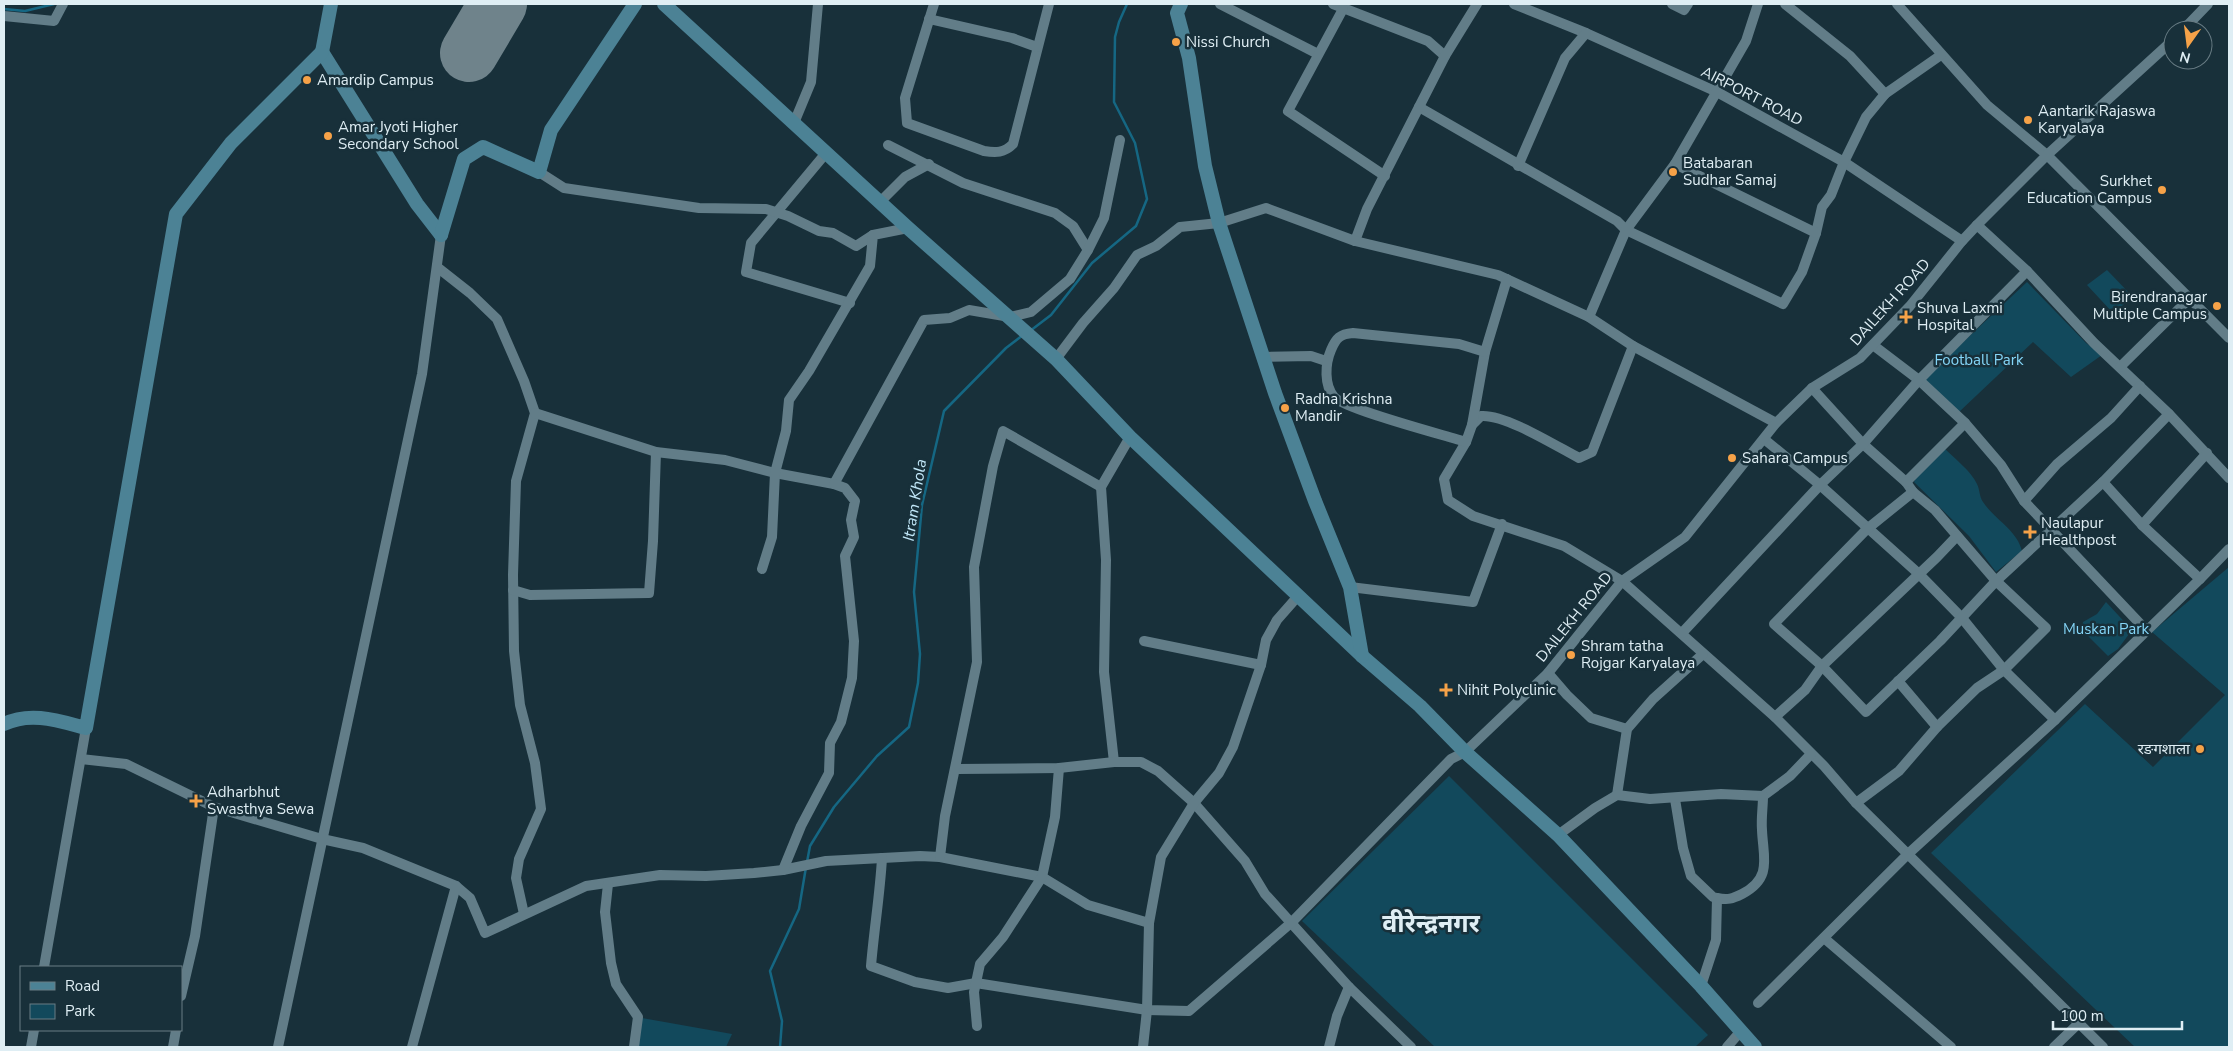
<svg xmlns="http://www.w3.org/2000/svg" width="2233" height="1051" font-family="'Nunito Sans','Noto Sans Devanagari',sans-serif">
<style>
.green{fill:#12495c}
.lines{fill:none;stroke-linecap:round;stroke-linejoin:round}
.stream{stroke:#156783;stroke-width:2.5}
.runway{stroke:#6f838b;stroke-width:58}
.street{stroke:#627d88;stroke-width:10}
.secondary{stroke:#4c8295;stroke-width:14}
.poi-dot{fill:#f6a248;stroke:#18303a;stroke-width:2}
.labels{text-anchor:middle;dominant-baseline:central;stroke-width:5;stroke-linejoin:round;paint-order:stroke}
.poi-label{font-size:15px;fill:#dfeef4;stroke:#18303a;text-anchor:start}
.street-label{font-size:15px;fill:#dfeef4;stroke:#18303a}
.park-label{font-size:15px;fill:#84d5f7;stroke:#18303a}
.water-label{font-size:16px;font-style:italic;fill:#c1e7f8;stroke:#18303a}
.town-label{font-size:25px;font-weight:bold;fill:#dfeef4;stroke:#18303a}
</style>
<rect width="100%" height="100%" fill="#18303a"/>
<g class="green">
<polygon points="2107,270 2133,297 2113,313 2087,285"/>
<polygon points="2027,282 2086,343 2102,355 2071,377 2033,342 1959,412 1924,379"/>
<path d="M1945,449c10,10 26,22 32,35 3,6 2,12 6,18 11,17 34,28 39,49l-26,21 -27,-36 -55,-54 3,-7z"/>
<polygon points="2229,567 2229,1047 2135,1047 1931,853 2085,704 2153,767 2225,695 2152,632"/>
<polygon points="2106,602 2132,630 2118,649 2108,656 2081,629 2083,622 2097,614"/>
<polygon points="1449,776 1708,1035 1695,1047 1435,1047 1302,921"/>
<polygon points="642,1018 732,1034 726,1047 637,1047"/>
</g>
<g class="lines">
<g class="stream">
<polyline points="4,9 25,11 54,4"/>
<polyline points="1030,331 1051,315 1092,263 1136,226 1147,199 1135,143 1114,102 1115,37 1119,22 1127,4"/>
<polyline points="807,862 810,846 834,807 877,756 909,727 918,683 920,654 914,592 922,505 944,411 1006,348 1023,335"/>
<polyline points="780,1047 782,1021 770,971 799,909 806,867"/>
</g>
<polyline class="runway" points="469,53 498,4"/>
<g class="street">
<path d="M934,4l-29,94 2,25 77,28c12,2 20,2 29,-7l36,-140"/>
<polyline points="1220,4 1318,54"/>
<polyline points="1333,4 1428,41 1445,56"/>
<polyline points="1514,4 1586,33 1717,92 1844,162 1962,241"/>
<polyline points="1672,4 1684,10 1688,4"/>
<polyline points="1785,4 1850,56 1885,94"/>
<polyline points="1897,4 1987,105 2047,155 2229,338"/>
<polyline points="1343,9 1288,111 1385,176"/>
<polyline points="4,16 54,21 63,4"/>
<polyline points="929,19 1012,38 1037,47"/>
<polyline points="2183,30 2208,4"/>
<polyline points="1419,107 1617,221 1626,230 1783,304 1802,272 1816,233 1822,207 1831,195 1844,162 1866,117 1885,94 1941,55"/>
<polyline points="794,123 811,82 818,4"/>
<polyline points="888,145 963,183 1055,213 1073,226 1088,250"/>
<polyline points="826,153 751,243 746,272 850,303"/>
<polyline points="1675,164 1816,233"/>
<polyline points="1518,166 1565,58 1586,33"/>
<polyline points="539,172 564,188 699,208 766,209 788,216 819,231 833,233 856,246 873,235"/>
<polyline points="880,202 905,177 929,164"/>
<polyline points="1977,225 2027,271 2094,343 2169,414 2229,478"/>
<polyline points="1355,241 1367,209 1445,56 1477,4"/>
<polyline points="437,267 470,293 497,319 524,381 535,413 516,481 513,575 514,651 520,705 535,763 541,809 519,859 516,878 524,914"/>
<polyline points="1589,317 1626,230 1675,164 1746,41 1758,4"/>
<polyline points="1873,345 1919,380 1965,423 2001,465 2024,501 2146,630"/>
<path d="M1633,346l-41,106 -13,6c-23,-12 -74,-44 -98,-42l-9,9 -6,17 -22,37 4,21 25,16 91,30 58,35 153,136 49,49 32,37 247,244"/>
<polyline points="1264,357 1311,356 1326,361"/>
<polyline points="1056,359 1083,323 1114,288 1137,255 1156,246 1180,227 1219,223 1266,208 1355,241 1498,275 1589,317 1633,346 1776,423"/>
<polyline points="2120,367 2189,299"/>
<polyline points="1812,388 1863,444 1906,482 1913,492 1935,510 1996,581 2046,628 2004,670 1977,688 1937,727 1899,771 1856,803"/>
<polyline points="535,413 656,452 725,460 775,473 834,484 924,320 950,318 969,310 1010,317 1031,312 1070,279 1088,250 1104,218 1120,140"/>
<polyline points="1472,425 1485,352 1507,279"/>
<polyline points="1764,439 1820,485 1919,574 1962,618 2004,670 2055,720"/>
<path d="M1466,442c-22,-7 -122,-33 -132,-45 -10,-12 -9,-33 -3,-47 5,-12 9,-16 22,-17l106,11 26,8"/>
<polyline points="1906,482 1965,423"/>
<polyline points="2103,482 2142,525 2200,579"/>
<polyline points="1913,492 1867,529 1774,624 1822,666 1866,712 1940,641 1996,581 2103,482 2169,414"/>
<polyline points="2024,501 2057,464 2111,418 2140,386"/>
<polyline points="2142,525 2207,453"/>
<polyline points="762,569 772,537 775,473 786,431 789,400 809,371 870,266 873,235 908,228"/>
<polyline points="1350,587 1473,602 1502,524"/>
<polyline points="513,590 530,595 649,593 653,541 656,452"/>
<polyline points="1682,633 1820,485 1863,444 1919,380 2027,271"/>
<polyline points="1144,641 1261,665"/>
<polyline points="1548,673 1567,695 1591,718 1627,729"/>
<polyline points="1898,681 1937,727"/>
<polyline points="1775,717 1805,690 1822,666 1937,557 1957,536"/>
<polyline points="81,759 126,764 214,807 322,839 363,848 456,886 470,898 485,933 586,886 660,875 706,876 754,873 783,870 826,861 920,856 940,857 1042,877 1088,905 1149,923"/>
<polyline points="1114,762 1104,672 1106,560 1101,487 1130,437"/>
<polyline points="957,769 1059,768 1114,762 1141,762 1158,771 1194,803 1245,861 1265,894 1349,987 1411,1047"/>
<polyline points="1617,795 1627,729 1653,699 1703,654"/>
<polyline points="1675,799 1683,848 1691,876 1713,897 1717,898"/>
<polyline points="1558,835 1595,808 1617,795 1650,799 1721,794 1763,796 1790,776 1811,754"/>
<polyline points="940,857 945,816 977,662 974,567 993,466 1003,431 1101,487"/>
<path d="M882,858c-2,36 -8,72 -11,108l44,16 33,6 28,-5 171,27 42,1 103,-89 159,-163 14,-7 83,-79 74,-92 63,-44 91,-114 36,-35 48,-30 50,-52 52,-65 15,-16 70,-70 126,-115"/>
<polyline points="783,870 801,826 829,773 830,743 841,722 852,678 854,641 845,556 854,537 851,520 855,501 845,488 834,484"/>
<polyline points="608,884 605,912 611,963 616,984 638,1017 634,1047"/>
<polyline points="1824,938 1951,1047"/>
<polyline points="44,967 86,728"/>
<path d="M1701,986l15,-46 1,-42c11,2 15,1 25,-4 31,-16 21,-37 20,-64 -1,-11 1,-23 1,-34"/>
<polyline points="181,996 195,936 214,807"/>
<polyline points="1758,1003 1908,854 2055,720 2200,579 2229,549"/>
<polyline points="977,1026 974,992 980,964 1003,937 1042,877 1055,817 1059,768"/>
<polyline points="31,1047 34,1030"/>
<polyline points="173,1047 176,1030"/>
<polyline points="278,1047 422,374 441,235"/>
<polyline points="412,1047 456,886"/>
<polyline points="1143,1047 1147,1010 1149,923 1161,857 1194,803 1219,773 1233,747 1261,665 1266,640 1277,620 1299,595"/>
<polyline points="1329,1047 1337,1016 1349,987"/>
<polyline points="1727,1047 1740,1032"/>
<polyline points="2054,1047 2079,1023"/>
</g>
<g class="secondary">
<polyline points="664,4 908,228 1056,359 1130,437 1362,656 1420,706 1465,752 1558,835 1701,986 1755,1047"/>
<polyline points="1181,4 1177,13 1189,58 1205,166 1219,223 1275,393 1315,501 1350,587 1362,656"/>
<polyline points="322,52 417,204 441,235"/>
<polyline points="322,52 331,4"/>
<polyline points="441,235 464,159 483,147 539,172 551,130 635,4"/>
<path d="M4,724c27,-13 55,-3 82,4l90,-514 55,-71 91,-91"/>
</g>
</g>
<g class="poi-dot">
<circle cx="1176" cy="42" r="5"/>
<circle cx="307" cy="80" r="5"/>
<circle cx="2028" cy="120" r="5"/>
<circle cx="328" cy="136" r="5"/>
<circle cx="1673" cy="172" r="5"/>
<circle cx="2162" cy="190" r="5"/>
<circle cx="2217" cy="306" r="5"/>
<path d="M1903.5 309.5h5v5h5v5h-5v5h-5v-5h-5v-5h5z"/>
<circle cx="1285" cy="408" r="5"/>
<circle cx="1732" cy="458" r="5"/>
<path d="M2027.5 524.5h5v5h5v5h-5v5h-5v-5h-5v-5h5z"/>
<circle cx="1571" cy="655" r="5"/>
<path d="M1443.5 682.5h5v5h5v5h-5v5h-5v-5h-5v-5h5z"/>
<circle cx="2200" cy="749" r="5"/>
<path d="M193.5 793.5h5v5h5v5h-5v5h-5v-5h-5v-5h5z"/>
</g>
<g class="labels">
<g class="poi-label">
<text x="1186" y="42">Nissi Church</text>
<text x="317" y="80">Amardip Campus</text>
<text x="2038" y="111">Aantarik Rajaswa<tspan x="2038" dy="17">Karyalaya</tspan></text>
<text x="338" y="127">Amar Jyoti Higher<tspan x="338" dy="17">Secondary School</tspan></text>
<text x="1683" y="163">Batabaran<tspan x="1683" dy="17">Sudhar Samaj</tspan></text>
<text x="2152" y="181" text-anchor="end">Surkhet<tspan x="2152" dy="17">Education Campus</tspan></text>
<text x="2207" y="297" text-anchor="end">Birendranagar<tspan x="2207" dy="17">Multiple Campus</tspan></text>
<text x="1917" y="308">Shuva Laxmi<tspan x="1917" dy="17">Hospital</tspan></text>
<text x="1295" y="399">Radha Krishna<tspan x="1295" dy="17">Mandir</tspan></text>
<text x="1742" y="458">Sahara Campus</text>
<text x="2041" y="523">Naulapur<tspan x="2041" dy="17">Healthpost</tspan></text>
<text x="1581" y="646">Shram tatha<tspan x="1581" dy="17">Rojgar Karyalaya</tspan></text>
<text x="1457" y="690">Nihit Polyclinic</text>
<text x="2190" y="749" text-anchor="end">रङगशाला</text>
<text x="207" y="792">Adharbhut<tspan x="207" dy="17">Swasthya Sewa</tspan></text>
</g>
<g class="street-label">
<text transform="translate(1752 96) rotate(27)">AIRPORT ROAD</text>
<text transform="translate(1890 302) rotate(-48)">DAILEKH ROAD</text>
<text transform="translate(1574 617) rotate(-51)">DAILEKH ROAD</text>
</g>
<g class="park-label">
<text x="1979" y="360">Football Park</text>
<text x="2106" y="629">Muskan Park</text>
</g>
<g class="water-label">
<text transform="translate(915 500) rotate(-81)">Itram Khola</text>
</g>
<g class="town-label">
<text x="1431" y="924">वीरेन्द्रनगर</text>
</g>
</g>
<rect width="2233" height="1051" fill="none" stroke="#dfeef4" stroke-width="10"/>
<rect x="20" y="966" width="162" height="65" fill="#18303a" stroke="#687c84"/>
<rect x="30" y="982" width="25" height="8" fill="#4c8295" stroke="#687c84"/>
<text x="65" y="991" font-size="15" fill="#dfeef4">Road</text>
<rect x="30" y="1004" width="25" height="15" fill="#12495c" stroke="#687c84"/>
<text x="65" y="1016" font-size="15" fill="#dfeef4">Park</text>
<g transform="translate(2188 45) rotate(194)"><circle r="24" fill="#18303a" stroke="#687c84"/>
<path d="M0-4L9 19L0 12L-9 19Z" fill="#f6a248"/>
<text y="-8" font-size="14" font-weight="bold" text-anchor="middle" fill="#dfeef4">N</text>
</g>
<path d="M2053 1021v8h129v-8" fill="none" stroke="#dfeef4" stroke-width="2.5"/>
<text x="2060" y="1021" font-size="15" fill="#dfeef4" stroke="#18303a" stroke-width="4" paint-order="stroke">100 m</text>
</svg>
